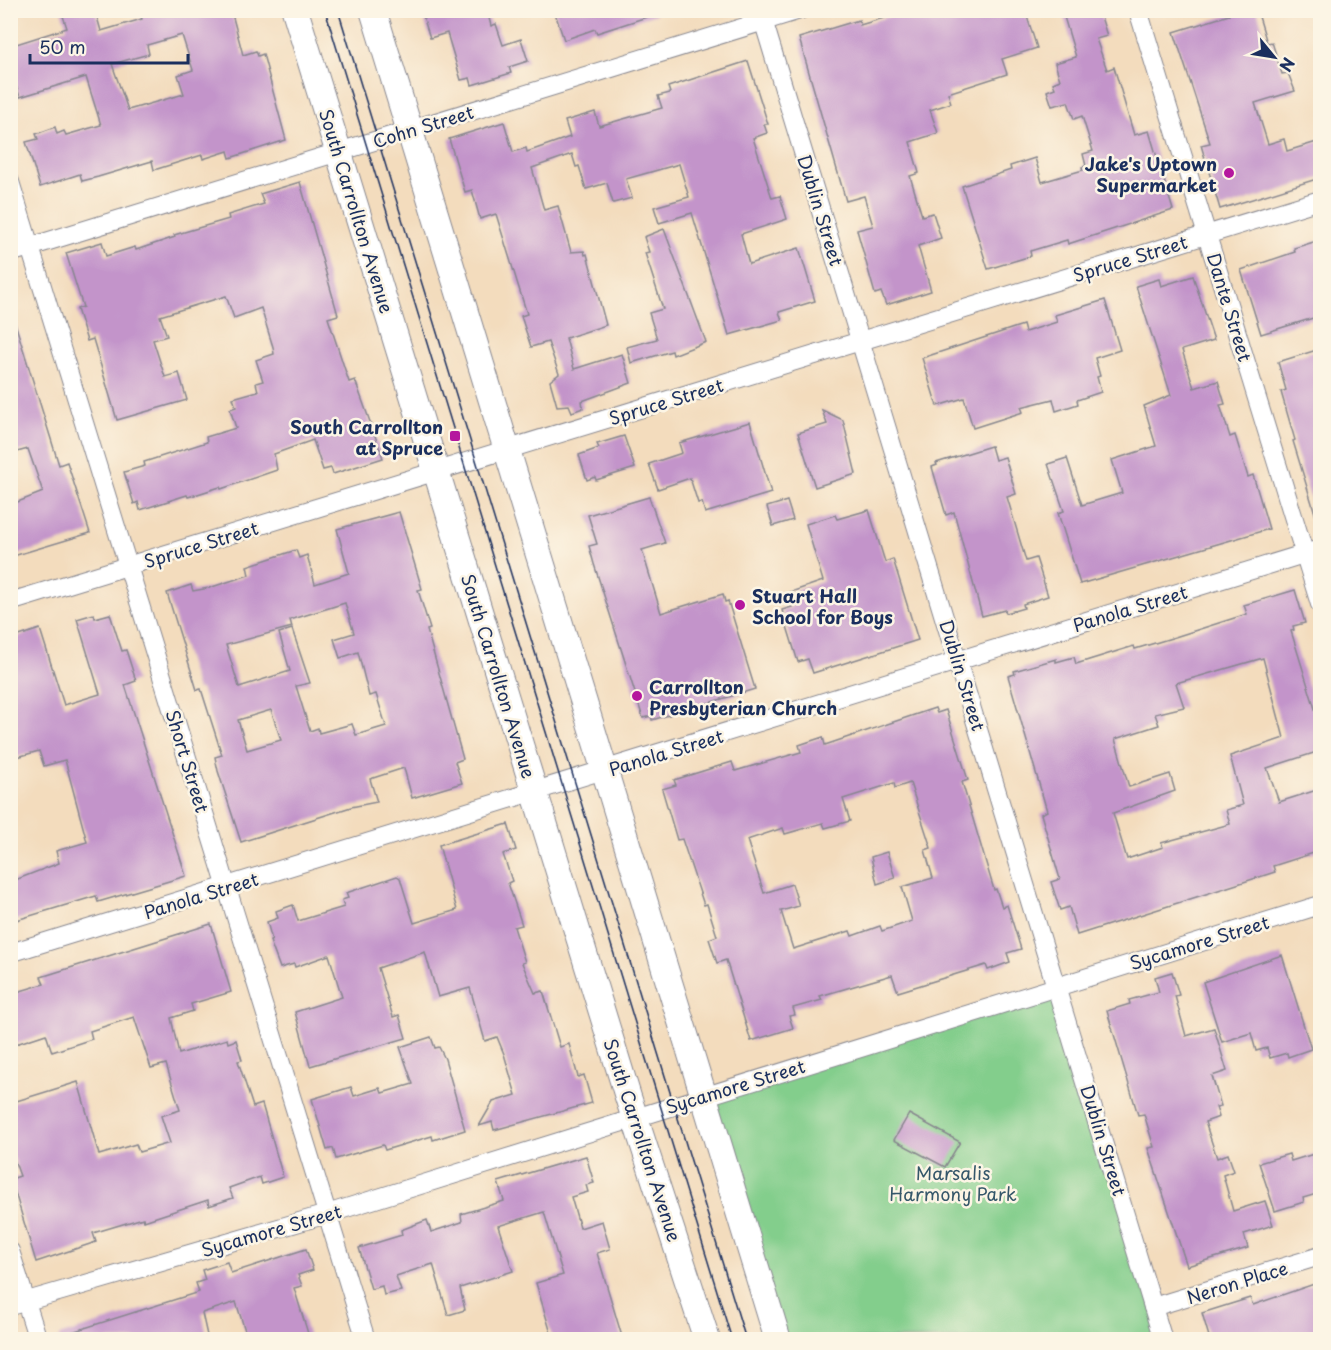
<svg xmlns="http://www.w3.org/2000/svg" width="1331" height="1350" font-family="'Playpen Sans',sans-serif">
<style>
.green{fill:#83ce8c;stroke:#4f7e75;stroke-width:1.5}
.building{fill:#c394ca;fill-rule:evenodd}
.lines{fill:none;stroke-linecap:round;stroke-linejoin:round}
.street-casing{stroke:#87868e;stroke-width:20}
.secondary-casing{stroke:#87868e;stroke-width:28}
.street{stroke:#fff;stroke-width:18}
.secondary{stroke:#fff;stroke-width:26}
.tram{stroke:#1b2f5e;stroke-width:1.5}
.poi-dot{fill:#b5179e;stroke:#fcf5e5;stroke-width:2}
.labels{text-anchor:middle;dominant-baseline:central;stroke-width:5;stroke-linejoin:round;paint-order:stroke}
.street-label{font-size:18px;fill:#1b2f5e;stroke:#fcf5e5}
.poi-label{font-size:18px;font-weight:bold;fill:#1b2f5e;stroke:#fcf5e5;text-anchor:end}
.park-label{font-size:18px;fill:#35576a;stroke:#fcf5e5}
</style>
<rect width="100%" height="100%" fill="#fcf5e5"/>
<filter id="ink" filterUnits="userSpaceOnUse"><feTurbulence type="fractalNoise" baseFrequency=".0167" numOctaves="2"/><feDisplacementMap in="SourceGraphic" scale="12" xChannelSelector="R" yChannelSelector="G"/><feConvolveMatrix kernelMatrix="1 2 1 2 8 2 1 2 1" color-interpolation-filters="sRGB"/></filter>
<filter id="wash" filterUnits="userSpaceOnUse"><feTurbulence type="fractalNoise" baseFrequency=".008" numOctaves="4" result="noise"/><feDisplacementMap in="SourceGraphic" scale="24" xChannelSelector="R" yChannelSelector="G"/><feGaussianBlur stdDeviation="1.35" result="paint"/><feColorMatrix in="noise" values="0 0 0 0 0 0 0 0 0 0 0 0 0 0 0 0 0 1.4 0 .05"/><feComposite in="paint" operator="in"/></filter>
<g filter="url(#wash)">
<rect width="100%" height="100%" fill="#f3dcbd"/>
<polygon class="green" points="1058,986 1163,1339 778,1339 704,1096"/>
<g id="blocks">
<g class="building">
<path d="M61,10h34l6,21 41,-12 -3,-9h92l12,45 13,-4 2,5 5,-2 23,86 -56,18 -2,-7 -25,8 -1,-4 -48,15 -2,-9 -54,16 -16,4 -2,-7 -40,13 -14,-45 12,-3 -2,-5 19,-7 2,7 7,-3 2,4 35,-10 -15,-48 -66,20 -10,-29v-22l57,-18zM182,35l11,35 -15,5 6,19 -56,16 -16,-46 37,-10 -2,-9z"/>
<polygon points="421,10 487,10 491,26 496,24 503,45 521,39 528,61 509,67 511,73 472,85 470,78 461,80 447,33 430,38"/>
<polygon points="554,10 655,10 656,14 597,33 595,29 564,40"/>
<polygon points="911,10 1025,10 1037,48 1002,59 1007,74 948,93 951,103 930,110 938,133 910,142 919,173 910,176 922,216 933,213 941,238 918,246 931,291 886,305 881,292 875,294 857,230 873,226 864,196 846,201 799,38 859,20 860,25"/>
<polygon points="1062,10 1099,10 1107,36 1096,39 1107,70 1114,67 1134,135 1149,131 1173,210 1068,244 1067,240 1030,251 1031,256 988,269 962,186 1011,170 1010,166 1035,158 1042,182 1083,170 1082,167 1086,166 1083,154 1093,151 1082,116 1074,119 1068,102 1052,106 1047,91 1055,88 1053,83 1060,80 1055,63 1076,57"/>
<polygon points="1227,10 1257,10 1267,43 1272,42 1282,74 1288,73 1295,91 1255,103 1268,144 1284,139 1287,151 1320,141 1320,178 1220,209 1201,145 1210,143 1174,32 1229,15"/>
<polygon points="748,61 768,124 764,124 767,133 753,138 772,198 780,196 787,219 741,234 749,264 799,248 815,301 779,312 782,320 729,335 692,213 659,223 654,207 689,197 679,164 626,179 632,198 613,203 607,183 586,189 579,166 576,167 572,154 532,168 544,210 558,206 571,252 584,251 585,255 587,254 606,325 566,338 574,369 622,354 631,383 582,401 583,408 572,412 569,405 557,406 550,381 559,374 548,342 531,347 521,316 527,314 496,214 480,219 472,190 465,192 449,139 504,122 513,152 526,148 527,152 570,137 565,121 595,112 599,126 662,108 658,96 670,93 668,87"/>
<polygon points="300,182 338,315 328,318 349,382 355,380 383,458 333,474 331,468 323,470 313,440 274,454 277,470 221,489 220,487 188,497 187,495 140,510 138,502 134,504 124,472 145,466 144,462 207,442 206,437 236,428 230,409 236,407 233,398 258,391 256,383 263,381 256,360 274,354 273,347 261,308 234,318 226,296 160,316 167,336 153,340 165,377 179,373 187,400 117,420 93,339 87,341 77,309 83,307 66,253 102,242 106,256 135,247 136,250 175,237 174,235 229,219 228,215 264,204 260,194"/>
<polygon points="664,229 706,342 673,355 672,351 631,363 627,347 657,339 649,313 663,309 645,253 649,252 644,237"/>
<polygon points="1317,241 1320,251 1320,316 1261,334 1241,270 1295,252 1294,248"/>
<polygon points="1193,276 1214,340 1182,350 1194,388 1218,381 1225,404 1220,405 1230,437 1235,435 1248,477 1253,475 1269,529 1080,584 1058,513 1064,511 1048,464 1067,458 1082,505 1122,493 1112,460 1156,446 1144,406 1171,395 1136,286 1159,279 1161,286"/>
<polygon points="1105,300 1120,350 1095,358 1100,376 1097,377 1101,392 1077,400 1078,404 1056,411 1053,399 1021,407 1023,412 973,428 964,398 937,406 922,358 1023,325 1025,332 1057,322 1055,315"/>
<polygon points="15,323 59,465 67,462 90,533 10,557 10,505 43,492 28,449 10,454 10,324"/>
<polygon points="1320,349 1320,519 1317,520 1293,441 1295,440 1281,392 1286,390 1278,362"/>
<polygon points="822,410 843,420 856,474 815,487 798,433 827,424"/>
<polygon points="750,422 771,493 705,513 702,502 698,503 690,478 658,489 649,464 682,453 679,443"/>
<polygon points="624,436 635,468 596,480 595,477 587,480 579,455 599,448 597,444"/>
<polygon points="991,446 995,460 1005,457 1016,494 1007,497 1026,561 1036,558 1048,596 1023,604 1024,608 1006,613 1005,610 982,616 954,512 946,515 932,467 937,465 936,463"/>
<polygon points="649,497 665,543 642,550 661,613 723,594 725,602 728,601 755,689 652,720 651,716 643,718 594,564 589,546 597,544 588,515"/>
<polygon points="787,501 793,520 773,526 767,507"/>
<polygon points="869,510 885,562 893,559 918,640 813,673 808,659 798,662 782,610 792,607 788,593 823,581 806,524 835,515 837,519"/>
<path d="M399,512l23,77 -4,1 12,39 -3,1 36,129 -8,3 7,21 -50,15 -8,-30 -34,11 7,23 -26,5 -110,35 -23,-71 -3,-14 7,-2 -21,-66 -4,1 -30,-97 24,-8 2,6 16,-3 40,-13 -2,-9 49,-16 3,8 8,-3 8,29 34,-11 -12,-44zM345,603l9,30 -20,6 6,19 18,-6 11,44 7,-2 10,32 -30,9 -4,-11 -33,9 -1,-5 -8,3 -14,-45 14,-3 -18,-54 -13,4 11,38 -51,16 -13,-42 66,-18 -2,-7zM271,710l10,30 -34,10 -9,-30z"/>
<path d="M1295,590l10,33 -12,3 1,4 -3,1 29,94v26l-53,17 12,34 41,-13v62l-47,15 2,6 -198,63 -8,-28 -9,3 -9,-28 9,-3 -19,-65 6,-3 -39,-135 7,-2 -1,-3 42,-12v3l18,-5 2,7 58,-18 1,3 40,-12 72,-23 -3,-9zM1263,658l21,80 -54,18 13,49 -17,5 4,14 -69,19 2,4 -36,12 -14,-46 62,-22 -5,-17 -41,13 -14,-48 44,-14 -4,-11 29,-7 -8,-24z"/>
<polygon points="94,614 95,618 110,614 122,651 126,650 136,681 125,685 186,876 98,902 96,896 10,922 10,882 59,863 56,851 87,842 65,760 44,766 39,751 10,759 10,639 40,629 64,705 100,694 77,619"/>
<path d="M935,708l2,5 9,-3 22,70 -6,2 32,108 2,-1 6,18 5,-2 14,44 -14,4 3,9 -22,8 -2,-5 -88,27 -6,-17 -72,21 2,4 -29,8 2,7 -6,1 4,12 -42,13 -25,-81 -9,3 -8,-24 8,-3 -10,-32 -3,1 -22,-66 -5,1 -15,-51 14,-4 -2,-5 58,-18 3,9 66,-19 -2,-7 24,-8 2,8zM894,783l1,5 15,-5 21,65 -6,2 8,28 -31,9 10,34 -30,10 -2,-5 -28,10 -2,-5 -57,18 -12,-38 18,-5 -7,-22 -28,9 -17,-53 36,-12 2,6 38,-11 2,5 25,-7 -7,-22z"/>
<polygon points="508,824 516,850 503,854 512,881 508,883 522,925 514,927 525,962 522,963 535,993 543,991 560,1047 569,1044 578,1077 584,1075 592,1103 494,1130 492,1122 479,1126 493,1102 516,1095 504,1054 497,1037 485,1041 470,988 438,997 425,952 378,968 393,1017 399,1015 406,1038 310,1066 295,1012 342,997 329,955 295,967 294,964 280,968 270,941 272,940 267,922 278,918 276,911 293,905 298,921 344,907 342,900 348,898 346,893 397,876 400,878 414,923 457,910 439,845"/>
<polygon points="887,852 895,878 877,884 871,857"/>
<polygon points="211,924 231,992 191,1004 193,1011 171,1018 179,1054 227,1039 228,1043 236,1040 242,1060 238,1061 253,1107 262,1104 283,1177 262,1184 260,1177 229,1188 233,1198 209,1206 208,1200 144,1221 143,1218 93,1233 96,1242 36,1262 11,1179 20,1176 10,1148 10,1103 78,1082 99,1155 136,1144 139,1152 170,1143 161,1116 180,1110 166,1064 151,1068 134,1017 90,1031 92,1039 52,1052 46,1034 10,1046 10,994 44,984 41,977"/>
<polygon points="1282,955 1311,1049 1288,1057 1287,1053 1270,1058 1267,1048 1256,1051 1251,1033 1222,1042 1203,982"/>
<polygon points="1172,972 1179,995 1175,996 1186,1036 1214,1028 1227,1071 1212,1076 1221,1106 1216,1107 1219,1117 1205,1122 1217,1158 1228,1154 1234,1171 1223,1175 1233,1211 1265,1201 1273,1225 1244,1234 1248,1248 1187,1266 1148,1148 1154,1147 1144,1114 1138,1115 1107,1011 1130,1004 1129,1000 1159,992 1155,977"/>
<polygon points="431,1037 435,1048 439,1047 445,1059 465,1130 433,1140 432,1136 385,1150 383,1145 336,1159 333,1148 327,1150 312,1099 351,1087 354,1096 380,1088 382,1093 413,1084 400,1047"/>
<polygon points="909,1114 960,1142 945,1167 894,1140"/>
<polygon points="1320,1152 1320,1193 1303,1198 1304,1202 1275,1211 1259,1163 1289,1154 1291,1161"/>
<polygon points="586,1156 594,1183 586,1185 588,1192 571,1197 580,1228 602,1221 610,1249 597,1253 623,1340 553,1340 536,1283 563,1275 544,1212 498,1226 513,1271 460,1288 465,1310 448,1315 433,1264 396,1276 401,1291 384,1295 382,1286 371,1289 359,1248 402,1235 401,1230 427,1220 431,1232 462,1222 461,1214 504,1201 498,1182"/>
<polygon points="306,1249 313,1270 298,1275 302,1286 294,1288 310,1340 248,1340 236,1302 202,1313 208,1340 59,1340 59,1336 199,1292 196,1283 205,1280 202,1270 227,1262 231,1273"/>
<polygon points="1320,1282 1320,1340 1210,1340 1202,1313 1250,1298 1253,1305"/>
</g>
</g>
</g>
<g filter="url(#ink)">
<use href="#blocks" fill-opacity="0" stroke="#87868e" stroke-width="1.5"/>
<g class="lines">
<defs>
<g id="street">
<polyline points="760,10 1163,1340"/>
<polyline points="1138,10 1320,604"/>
<polyline points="10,182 366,1340"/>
<polyline points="10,253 800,10"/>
<polyline points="10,602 1320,200"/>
<polyline points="10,953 1320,549"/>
<polyline points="10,1251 38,1340"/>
<polyline points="10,1306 327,1214 1320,905"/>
<polyline points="1153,1307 1320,1256"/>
</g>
<g id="secondary">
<polyline points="295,10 628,1097 707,1340"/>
<polyline points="373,10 778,1340"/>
</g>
</defs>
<use href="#street" class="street-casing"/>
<use href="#secondary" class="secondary-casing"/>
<use href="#street" class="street"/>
<use href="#secondary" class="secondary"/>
<g class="tram">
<polyline points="325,10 732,1340"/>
<polyline points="338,10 746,1340"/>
</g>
</g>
</g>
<g class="poi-dot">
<circle cx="1229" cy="173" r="6"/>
<rect x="449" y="430" width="12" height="12" rx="3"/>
<circle cx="740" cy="605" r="6"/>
<circle cx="637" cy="696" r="6"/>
</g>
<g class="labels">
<g class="street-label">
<text transform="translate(423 126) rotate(-17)">Cohn Street</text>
<text transform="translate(821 210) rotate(73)">Dublin Street</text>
<text transform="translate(357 211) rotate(73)">South Carrollton Avenue</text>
<text transform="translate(1130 258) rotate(-17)">Spruce Street</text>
<text transform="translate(1230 307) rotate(73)">Dante Street</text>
<text transform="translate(666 401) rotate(-17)">Spruce Street</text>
<text transform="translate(201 544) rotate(-17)">Spruce Street</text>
<text transform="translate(1130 608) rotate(-17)">Panola Street</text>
<text transform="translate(963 675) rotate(73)">Dublin Street</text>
<text transform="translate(499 676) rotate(73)">South Carrollton Avenue</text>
<text transform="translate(666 752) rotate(-17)">Panola Street</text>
<text transform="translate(188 761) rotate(73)">Short Street</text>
<text transform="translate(201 895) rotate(-17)">Panola Street</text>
<text transform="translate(1199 942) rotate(-17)">Sycamore Street</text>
<text transform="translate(735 1086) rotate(-17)">Sycamore Street</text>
<text transform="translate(643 1140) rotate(72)">South Carrollton Avenue</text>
<text transform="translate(1104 1140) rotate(73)">Dublin Street</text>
<text transform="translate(271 1230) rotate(-16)">Sycamore Street</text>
<text transform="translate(1237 1282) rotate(-17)">Neron Place</text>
</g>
<g class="poi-label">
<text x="1217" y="163">Jake's Uptown<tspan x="1217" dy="21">Supermarket</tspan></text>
<text x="443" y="426">South Carrollton<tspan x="443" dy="21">at Spruce</tspan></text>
<text x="752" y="595" text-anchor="start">Stuart Hall<tspan x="752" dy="21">School for Boys</tspan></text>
<text x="649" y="686" text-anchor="start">Carrollton<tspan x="649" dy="21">Presbyterian Church</tspan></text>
</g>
<g class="park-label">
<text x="953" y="1172">Marsalis<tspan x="953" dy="21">Harmony Park</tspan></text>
</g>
</g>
<rect width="1331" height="1350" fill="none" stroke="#fcf5e5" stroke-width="36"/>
<g transform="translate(1274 57) rotate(120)" stroke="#fcf5e5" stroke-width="4.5" paint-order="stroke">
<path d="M0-4.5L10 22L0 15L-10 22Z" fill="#1b2f5e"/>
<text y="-9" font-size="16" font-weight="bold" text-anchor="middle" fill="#1b2f5e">N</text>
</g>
<path d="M30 54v9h158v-9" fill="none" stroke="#1b2f5e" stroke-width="3"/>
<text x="39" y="54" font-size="18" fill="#1b2f5e" stroke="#fcf5e5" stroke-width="4.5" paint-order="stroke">50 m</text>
</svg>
